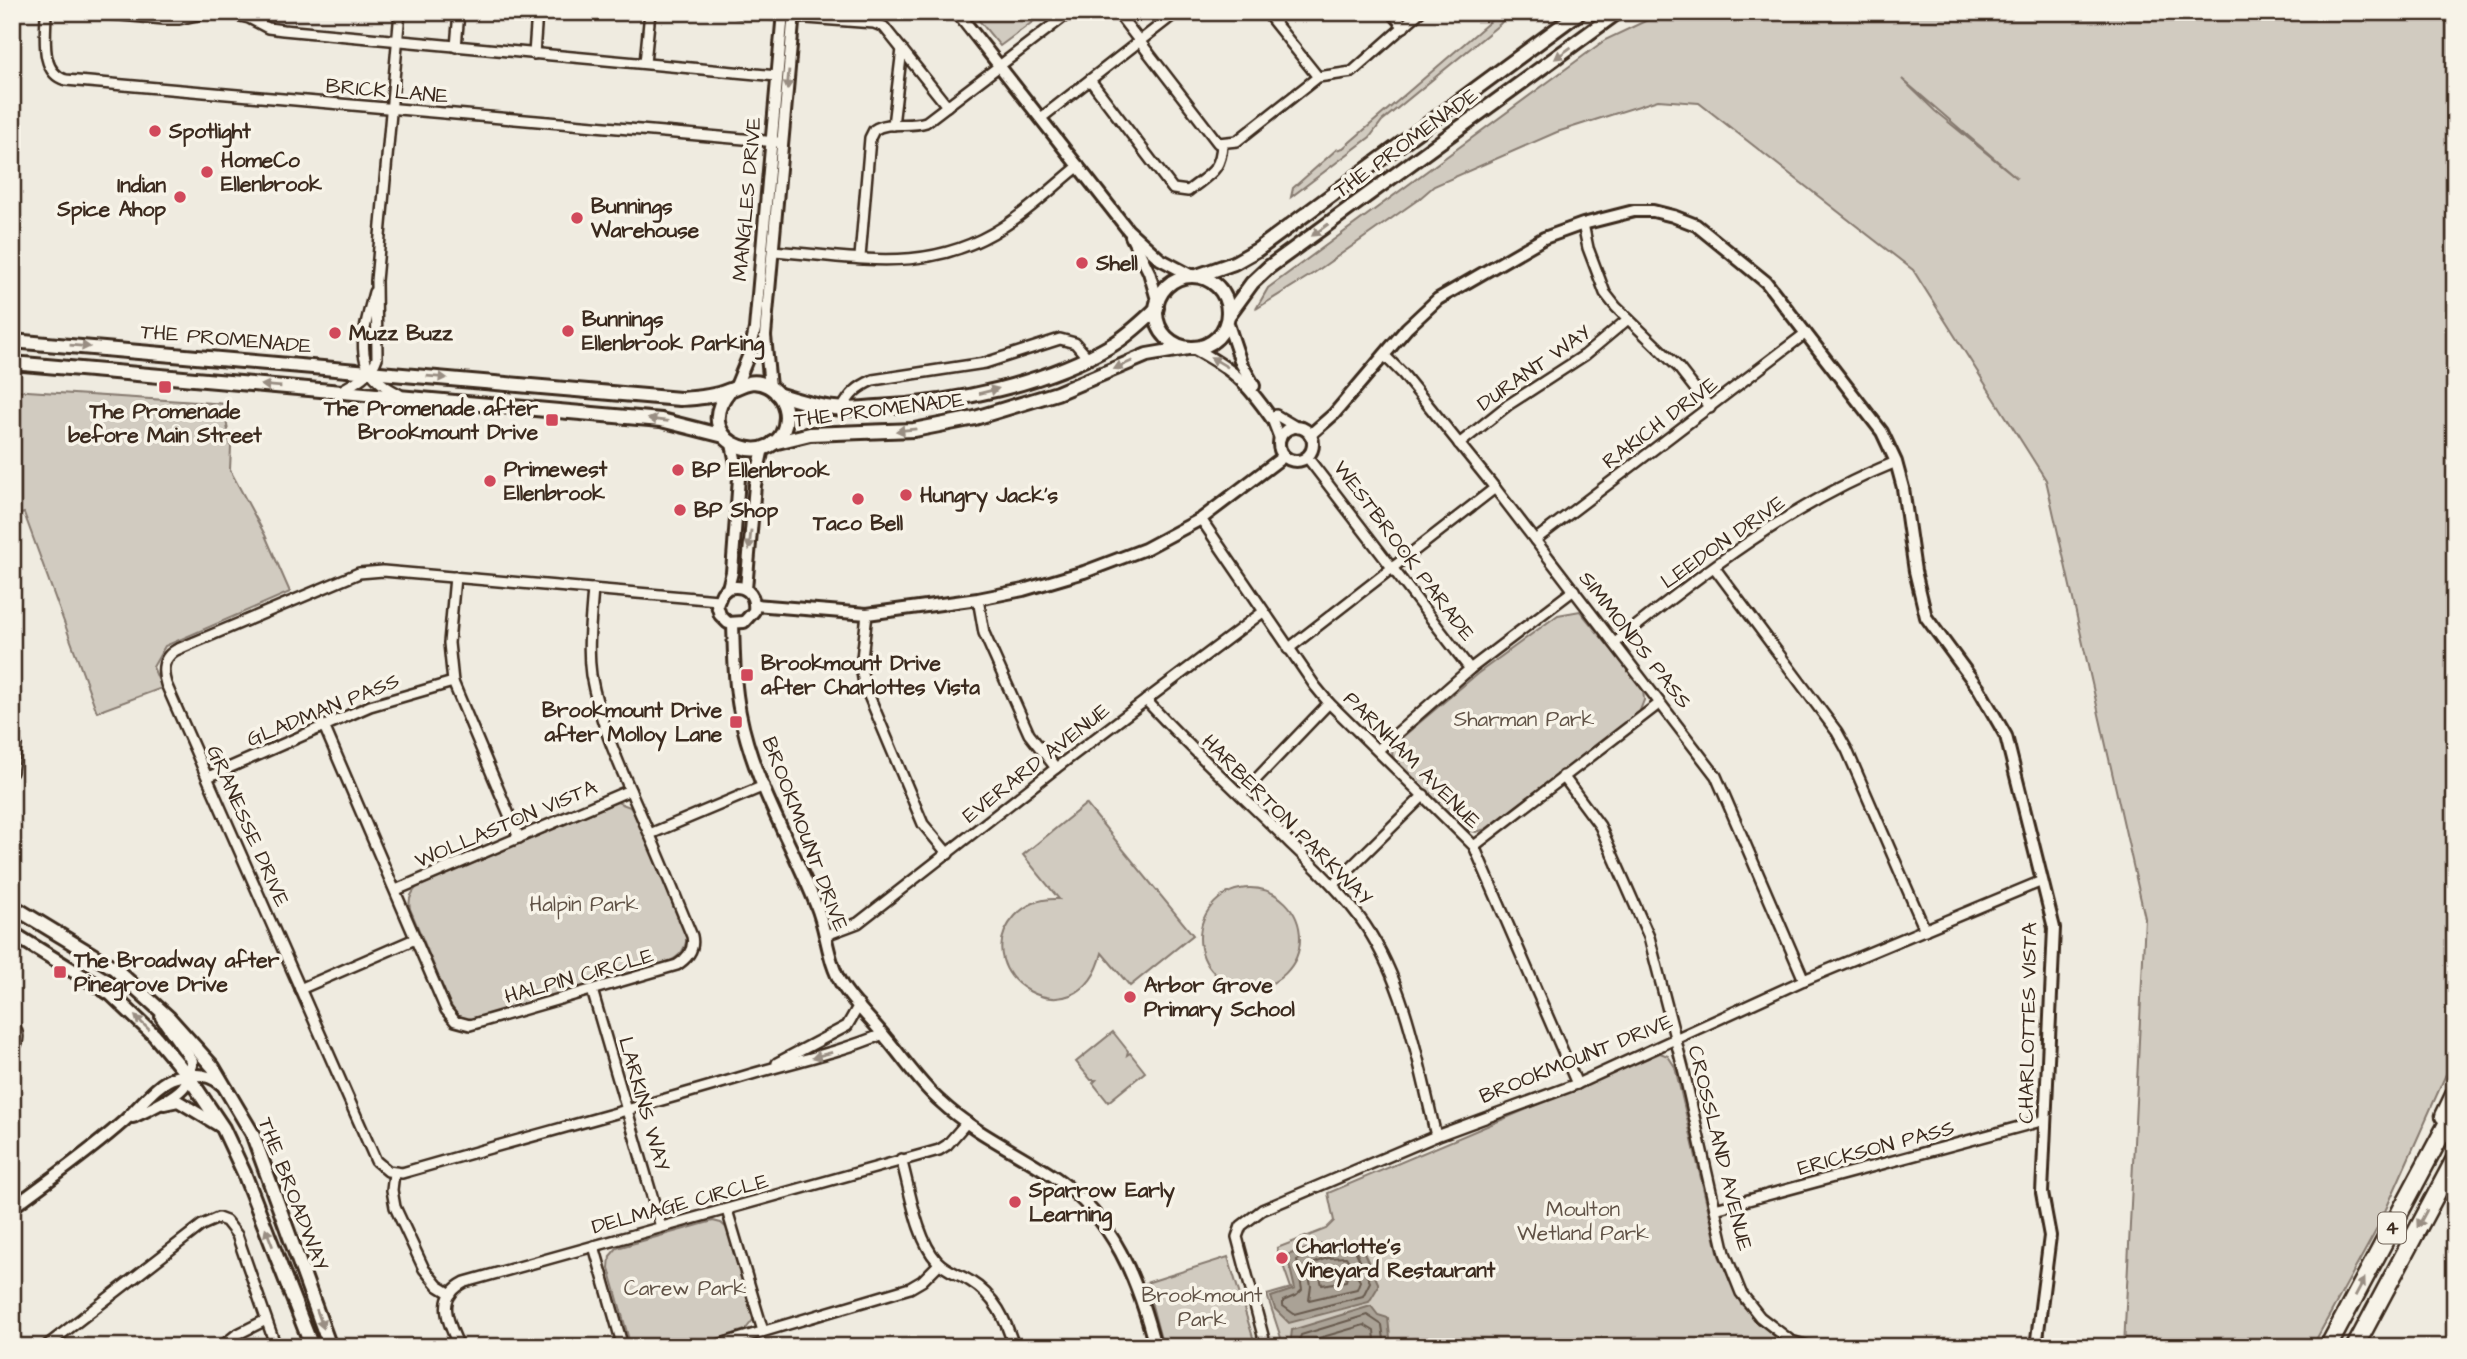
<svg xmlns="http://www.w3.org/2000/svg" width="2467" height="1359" font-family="'Architects Daughter',sans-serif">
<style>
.green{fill:#d1cbc0;stroke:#867a6f;stroke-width:2;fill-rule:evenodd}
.water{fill:#aaa296;stroke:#7e7266;stroke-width:2}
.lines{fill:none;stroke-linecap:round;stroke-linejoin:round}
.shore{stroke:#675a4e;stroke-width:2}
.minor-casing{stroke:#3b2a1e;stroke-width:14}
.tertiary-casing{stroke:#3b2a1e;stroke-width:16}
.secondary-casing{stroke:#3b2a1e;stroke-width:18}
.motorway-casing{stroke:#3b2a1e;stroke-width:21}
.minor{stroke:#f7f3e8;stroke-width:9}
.tertiary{stroke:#f7f3e8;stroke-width:10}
.secondary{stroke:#f7f3e8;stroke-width:12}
.motorway{stroke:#f7f3e8;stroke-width:16}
.oneway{fill:#998e83}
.poi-dot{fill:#d1495b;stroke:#f7f3e8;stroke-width:2.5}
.labels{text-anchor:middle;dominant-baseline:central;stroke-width:7;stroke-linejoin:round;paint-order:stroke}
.shield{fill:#f7f3e8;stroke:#73665b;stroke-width:2}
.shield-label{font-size:19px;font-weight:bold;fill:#3b2a1e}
.street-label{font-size:21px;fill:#3b2a1e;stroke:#f7f3e8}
.poi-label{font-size:21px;font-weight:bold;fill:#3b2a1e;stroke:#f7f3e8;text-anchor:start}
.park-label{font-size:21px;fill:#605246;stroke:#f7f3e8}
</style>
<rect width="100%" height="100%" fill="#efebe0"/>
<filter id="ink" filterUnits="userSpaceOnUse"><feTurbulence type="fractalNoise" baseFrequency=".0143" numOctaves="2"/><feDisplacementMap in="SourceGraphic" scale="14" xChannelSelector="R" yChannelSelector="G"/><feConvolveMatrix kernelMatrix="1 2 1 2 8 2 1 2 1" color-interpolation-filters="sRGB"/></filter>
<g filter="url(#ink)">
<g class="green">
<polygon points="972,12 1046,12 1000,46"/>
<polygon points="1501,12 1510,12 1500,24 1382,121 1370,137 1291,197 1293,188 1336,150 1343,148"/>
<path d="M1674,12h781v1042l-77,173 -66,120h-188l21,-429 -99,-438 -133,-210 -214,-167 -41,-3 -101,32 -123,54 -15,13 -105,74 -58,36 12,-21 337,-248 55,-26zM1902,79l115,99 -82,-67z"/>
<polygon points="12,390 227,404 226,420 231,447 230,470 265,535 290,592 165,646 153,667 162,688 97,712 24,513 12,517"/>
<polygon points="1580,611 1643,688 1644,700 1639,713 1486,829 1476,832 1464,829 1393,759 1392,751 1399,740 1477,674 1558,615"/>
<path d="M617,802l13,5 5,8 52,118c0,16 -7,24 -21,30l-194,58 -14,-5 -8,-12 -40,-95c-2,-9 1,-16 7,-22z"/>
<path d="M1086,804l107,131 -63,51 -28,-33c-23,93 -140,22 -87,-37 12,-13 27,-18 44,-17l-36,-44z"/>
<circle cx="1250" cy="938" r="50"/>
<polygon points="1113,1032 1128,1051 1127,1055 1130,1053 1145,1072 1108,1102 1093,1083 1096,1080 1091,1080 1076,1062"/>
<polygon points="1660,1053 1668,1056 1675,1067 1719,1256 1741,1304 1775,1337 1798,1347 1284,1347 1267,1295 1291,1288 1277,1248 1326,1229 1334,1221 1328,1193"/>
<polygon points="713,1221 721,1223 729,1230 753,1310 753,1320 745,1330 694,1347 631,1347 609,1268 610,1256 617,1248"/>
<polygon points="1228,1257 1256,1347 1163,1347 1146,1283"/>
</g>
<g class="water">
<polygon points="1351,1241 1359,1242 1378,1283 1378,1287 1369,1302 1289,1323 1275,1309 1271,1297 1295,1289 1287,1255 1325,1243"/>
<polygon points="1371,1306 1378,1315 1388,1318 1391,1347 1290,1347 1292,1330"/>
</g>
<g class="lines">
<g class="shore">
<polygon points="1350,1248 1355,1250 1370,1282 1363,1296 1294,1314 1283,1306 1283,1301 1297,1295 1302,1290 1297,1260 1327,1250"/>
<polygon points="1346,1257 1360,1281 1357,1289 1309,1300 1311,1286 1307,1266 1328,1258"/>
<polygon points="1330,1269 1341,1269 1347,1277 1346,1281 1322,1285 1319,1273"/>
<polyline points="1297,1347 1301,1335 1367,1315 1382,1325 1385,1347"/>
<polyline points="1306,1347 1309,1341 1364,1325 1374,1331 1376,1347"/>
</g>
<defs>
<g id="minor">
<path d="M46,12c0,22 -7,61 20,68l711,62"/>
<polyline points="88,12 164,19 179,19 205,13 236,15 249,18 268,28 283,30 777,76"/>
<polyline points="737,12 783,15"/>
<polyline points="1117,12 1218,143 1237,141 1318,77 1352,72 1420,12"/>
<polyline points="1266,12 1318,77"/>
<polyline points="1391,12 1404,27"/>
<polyline points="793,17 874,23 884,27 947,106"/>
<polyline points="456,47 459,12"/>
<polyline points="534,54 537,12"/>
<polyline points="645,63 650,12"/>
<path d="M1090,80l83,109 15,2c21,-17 33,-19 34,-48"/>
<polyline points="1041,118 1177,12"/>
<polyline points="893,125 902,49"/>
<polyline points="1583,224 1588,248 1605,293 1616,307 1678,367 1710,408"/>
<path d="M773,251c83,6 155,25 230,-24 27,-17 51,-41 76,-61"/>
<path d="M860,257l10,-119 4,-8c15,-10 34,-2 52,-8l144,-110"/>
<path d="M374,292c-11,43 -25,79 25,102"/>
<polyline points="1384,355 1403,374 1495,488 1716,776 1804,980"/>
<path d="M340,391c15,-8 32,-17 37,-33l-1,-77 24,-269"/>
<path d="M842,409c8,-15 15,-22 31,-29l112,-17 75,-24 15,4 12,14"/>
<polyline points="1276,415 1298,428"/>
<polyline points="1272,419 1280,440"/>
<polyline points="1459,444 1508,405 1585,355 1628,319"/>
<polyline points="1307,457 1470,669"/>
<polyline points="1201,519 1315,686 1329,703 1474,846 1577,1084"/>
<polyline points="1535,540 1806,333"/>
<polyline points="1714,567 1837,732 1847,750 1925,930"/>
<polyline points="455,577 449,643 453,682 519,838"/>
<polyline points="978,599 984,633 1029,734 1056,768"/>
<path d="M718,600l-335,-29 -24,2 -183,77c-14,8 -14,21 -10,34l210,477 12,10 14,2c114,-33 229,-63 343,-97 46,-14 93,-23 138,-42"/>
<polyline points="867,614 861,667 864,684 923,824 948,854"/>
<path d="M1615,643c87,-70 176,-139 281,-181"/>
<polyline points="1288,649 1495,488"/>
<path d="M1146,700c45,50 96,95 144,143 26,25 54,51 75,82 41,61 54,140 71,211"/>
<path d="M324,726l122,284 9,11 15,4 207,-60c11,-7 18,-16 15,-29 -16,-38 -31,-77 -48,-114 -20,-47 -44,-96 -53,-147 -4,-28 0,-58 2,-86"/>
<polyline points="12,731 16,745 12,772"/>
<polyline points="1378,750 1470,669 1574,590"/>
<polyline points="1563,776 1600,826 1649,937 1684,1072 1725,1253 1741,1293 1760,1317 1791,1341 1812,1347"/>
<polyline points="208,777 370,706 453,682"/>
<polyline points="1241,795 1329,703"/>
<polyline points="650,834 764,786"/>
<polyline points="1474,846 1660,703"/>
<polyline points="1333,885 1424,795"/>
<polyline points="396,890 630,790"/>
<polyline points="826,935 858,923 1056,768 1263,612"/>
<polyline points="300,989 415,939"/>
<polyline points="592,990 661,1227"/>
<path d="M12,1023c8,10 8,18 0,28"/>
<polyline points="777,1063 847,1026 859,1005"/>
<path d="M901,1159c9,30 15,79 36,102 9,10 22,13 33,20 25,15 36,39 44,66"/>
<polyline points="394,1173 392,1190 395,1207 424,1269 438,1286 451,1294"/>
<polyline points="1715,1209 2045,1120"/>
<polyline points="727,1210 763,1331"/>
<polyline points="594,1246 623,1347"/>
<polyline points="45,1347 202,1225 218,1218 226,1221 237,1235 276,1347"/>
<polyline points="221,1347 236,1335 266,1320"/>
<path d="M459,1347c-10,-25 -25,-49 6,-65l474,-132 8,-5 20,-23"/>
<polyline points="711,1347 910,1288 922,1281 939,1264"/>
<polyline points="1266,1347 1237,1237 1241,1226 1262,1210 1436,1136 1577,1084 1804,980 2042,881"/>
</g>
<g id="tertiary">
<polyline points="957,12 1128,230 1160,259 1192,276"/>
<polyline points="1131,236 1149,272 1158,303"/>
<polyline points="1227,321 1241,363 1254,386"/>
<path d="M1193,348c41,22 52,33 79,71"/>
<polyline points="736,386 750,352 755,329 783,12"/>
<polyline points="770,387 765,336 794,12"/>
<circle cx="1296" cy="444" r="17"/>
<polyline points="1310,435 1334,414 1407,328 1438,299 1544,238 1583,224 1634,211 1653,211 1673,216 1696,225 1766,282 1882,432 1896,462 1903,488 1915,571 1926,617 1979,689 2006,736 2054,928 2042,1193 2050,1236 2036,1347"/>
<path d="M728,588c17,-4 28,5 26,23l-10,11 -16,1 -8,-8 -3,-10 5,-12 6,-5 4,-16 7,-94 -7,-34"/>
<polyline points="746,589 755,485 763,448"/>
<polyline points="755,605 867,614 978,599 1023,590 1084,572 1145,549 1201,519 1284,456"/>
<path d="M733,624c1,30 1,60 7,89 13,68 51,129 76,192 11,26 11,56 26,80 12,19 30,35 44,53 18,21 34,46 55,64 33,31 77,50 115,76 58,41 82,102 99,169"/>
<polyline points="164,1104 178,1101 221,1127"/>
<path d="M133,1117c13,-6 47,-21 53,-34 3,-6 4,-15 6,-22l-31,-44"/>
<path d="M12,1208c37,-28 76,-55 111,-86 14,-12 35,-41 53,-45 17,-4 33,-4 46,8"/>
</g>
<g id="secondary">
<circle cx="1192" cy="312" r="36"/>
<polyline points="1197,276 1234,263 1257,250 1580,12"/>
<polyline points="1228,316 1252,283 1269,267 1618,12"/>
<path d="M12,341l668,58c15,-1 33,-2 47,-8 15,-5 25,-14 41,-5 11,6 18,18 18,31 -2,59 -101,29 -57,-26"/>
<polyline points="12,363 661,420 724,436"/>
<path d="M777,394c19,6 37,12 57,14 14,2 28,0 43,-1 75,-3 169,-23 235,-62 17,-10 31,-24 45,-37"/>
<polyline points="773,443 810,434 914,430 975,418 1057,393 1147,355 1188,348"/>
<polyline points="12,906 114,968 169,1018 213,1067 252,1133 330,1347"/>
<polyline points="12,933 111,994 154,1035 188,1076 223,1128 244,1173 312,1347"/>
</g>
<g id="motorway">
<polyline points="2444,1116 2455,1093"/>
<polyline points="2328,1347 2455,1109"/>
<polyline points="2355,1347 2455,1159"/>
</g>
</defs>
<use href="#minor" class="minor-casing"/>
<use href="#tertiary" class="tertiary-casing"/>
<use href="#secondary" class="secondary-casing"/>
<use href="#motorway" class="motorway-casing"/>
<use href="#minor" class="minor"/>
<use href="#tertiary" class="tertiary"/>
<use href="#secondary" class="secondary"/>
<use href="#motorway" class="motorway"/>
</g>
<defs><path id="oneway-solid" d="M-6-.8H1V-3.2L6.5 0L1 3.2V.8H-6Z" transform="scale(1.75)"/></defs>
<g class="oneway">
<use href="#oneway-solid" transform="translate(1563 53) rotate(144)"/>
<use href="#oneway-solid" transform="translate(788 80) rotate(95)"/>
<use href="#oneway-solid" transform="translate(1320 230) rotate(144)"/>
<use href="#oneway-solid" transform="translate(80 346) rotate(5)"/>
<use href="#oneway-solid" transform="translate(1219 362) rotate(-149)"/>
<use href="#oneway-solid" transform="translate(1123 365) rotate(156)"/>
<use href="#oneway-solid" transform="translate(437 377) rotate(5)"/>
<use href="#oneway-solid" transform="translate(271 386) rotate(-175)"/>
<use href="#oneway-solid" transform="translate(989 391) rotate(-15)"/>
<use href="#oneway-solid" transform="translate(658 420) rotate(-173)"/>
<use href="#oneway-solid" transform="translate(906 430) rotate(174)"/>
<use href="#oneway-solid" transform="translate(750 540) rotate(96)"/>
<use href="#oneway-solid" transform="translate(142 1023) rotate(-136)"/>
<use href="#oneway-solid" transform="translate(822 1055) rotate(165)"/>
<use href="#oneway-solid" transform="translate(2422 1219) rotate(118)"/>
<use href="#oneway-solid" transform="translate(269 1237) rotate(-111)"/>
<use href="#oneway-solid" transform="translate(2360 1287) rotate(-62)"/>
<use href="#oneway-solid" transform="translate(320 1319) rotate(70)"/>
</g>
</g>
<g class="poi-dot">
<circle cx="155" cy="131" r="7"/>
<circle cx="207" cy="172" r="7"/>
<circle cx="180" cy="197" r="7"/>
<circle cx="577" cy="218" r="7"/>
<circle cx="1082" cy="263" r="7"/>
<circle cx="568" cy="331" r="7"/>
<circle cx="335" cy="333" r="7"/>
<rect x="158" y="380" width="14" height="14" rx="3.5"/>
<rect x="545" y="413" width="14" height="14" rx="3.5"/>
<circle cx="678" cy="470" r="7"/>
<circle cx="490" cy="481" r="7"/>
<circle cx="906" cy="495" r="7"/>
<circle cx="858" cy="499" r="7"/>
<circle cx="680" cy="510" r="7"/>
<rect x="740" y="668" width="14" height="14" rx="3.5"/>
<rect x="729" y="715" width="14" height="14" rx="3.5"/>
<rect x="53" y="965" width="14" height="14" rx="3.5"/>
<circle cx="1130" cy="997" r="7"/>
<circle cx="1015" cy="1202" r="7"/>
<circle cx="1282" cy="1258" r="7"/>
</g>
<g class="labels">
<rect class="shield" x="2378" y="1212.5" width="28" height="31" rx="5"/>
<g class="shield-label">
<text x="2392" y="1228">4</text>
</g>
<g class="street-label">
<text transform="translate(387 91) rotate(5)">BRICK LANE</text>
<text transform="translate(1406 143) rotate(-36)">THE PROMENADE</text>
<text transform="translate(747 199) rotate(-85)">MANGLES DRIVE</text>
<text transform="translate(226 339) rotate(5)">THE PROMENADE</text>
<text transform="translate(1534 368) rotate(-35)">DURANT WAY</text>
<text transform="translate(879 410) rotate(-7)">THE PROMENADE</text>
<text transform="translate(1660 423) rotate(-37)">RAKICH DRIVE</text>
<text transform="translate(1723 542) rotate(-35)">LEEDON DRIVE</text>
<text transform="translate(1404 551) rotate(53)">WESTBROOK PARADE</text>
<text transform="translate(1635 640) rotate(52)">SIMMONDS PASS</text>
<text transform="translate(323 710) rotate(-22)">GLADMAN PASS</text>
<text transform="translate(1412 760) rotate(45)">PARNHAM AVENUE</text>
<text transform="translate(1036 763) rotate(-38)">EVERARD AVENUE</text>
<text transform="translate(1287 820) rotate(45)">HARBERTON PARKWAY</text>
<text transform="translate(506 824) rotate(-23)">WOLLASTON VISTA</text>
<text transform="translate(248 826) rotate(66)">GRANESSE DRIVE</text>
<text transform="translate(805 834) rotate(69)">BROOKMOUNT DRIVE</text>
<text transform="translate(579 976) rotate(-16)">HALPIN CIRCLE</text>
<text transform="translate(2028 1023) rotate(-89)">CHARLOTTES VISTA</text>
<text transform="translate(1576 1059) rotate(-22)">BROOKMOUNT DRIVE</text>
<text transform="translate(644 1104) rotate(74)">LARKINS WAY</text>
<text transform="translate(1720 1148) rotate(76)">CROSSLAND AVENUE</text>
<text transform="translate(1876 1148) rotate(-15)">ERICKSON PASS</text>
<text transform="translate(293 1194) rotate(69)">THE BROADWAY</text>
<text transform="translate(680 1204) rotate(-15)">DELMAGE CIRCLE</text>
</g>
<g class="poi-label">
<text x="169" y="131">Spotlight</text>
<text x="221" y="160">HomeCo<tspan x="221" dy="24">Ellenbrook</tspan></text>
<text x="166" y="185" text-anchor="end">Indian<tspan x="166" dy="24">Spice Ahop</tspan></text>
<text x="591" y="206">Bunnings<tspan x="591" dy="24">Warehouse</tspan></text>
<text x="1096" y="263">Shell</text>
<text x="582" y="319">Bunnings<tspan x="582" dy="24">Ellenbrook Parking</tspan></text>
<text x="349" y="333">Muzz Buzz</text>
<text x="538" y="408" text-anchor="end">The Promenade after<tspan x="538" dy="24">Brookmount Drive</tspan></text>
<text x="165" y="411" text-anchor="middle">The Promenade<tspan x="165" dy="24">before Main Street</tspan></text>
<text x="504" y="469">Primewest<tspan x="504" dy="24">Ellenbrook</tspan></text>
<text x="692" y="470">BP Ellenbrook</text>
<text x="920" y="495">Hungry Jack's</text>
<text x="694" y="510">BP Shop</text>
<text x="858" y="523" text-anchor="middle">Taco Bell</text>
<text x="761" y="663">Brookmount Drive<tspan x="761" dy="24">after Charlottes Vista</tspan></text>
<text x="722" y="710" text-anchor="end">Brookmount Drive<tspan x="722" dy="24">after Molloy Lane</tspan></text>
<text x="74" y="960">The Broadway after<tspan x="74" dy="24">Pinegrove Drive</tspan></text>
<text x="1144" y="985">Arbor Grove<tspan x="1144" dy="24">Primary School</tspan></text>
<text x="1029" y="1190">Sparrow Early<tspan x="1029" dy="24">Learning</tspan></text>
<text x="1296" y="1246">Charlotte's<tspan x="1296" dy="24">Vineyard Restaurant</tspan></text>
</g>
<g class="park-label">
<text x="1524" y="719">Sharman Park</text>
<text x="584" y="904">Halpin Park</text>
<text x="1583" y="1209">Moulton<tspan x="1583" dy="24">Wetland Park</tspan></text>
<text x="685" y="1288">Carew Park</text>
<text x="1202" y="1295">Brookmount<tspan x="1202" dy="24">Park</tspan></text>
</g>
</g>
<rect width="2467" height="1359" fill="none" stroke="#f7f3e8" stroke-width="42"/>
<rect x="21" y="21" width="2425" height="1317" fill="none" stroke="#3b2a1e" stroke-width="2.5" filter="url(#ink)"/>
</svg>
